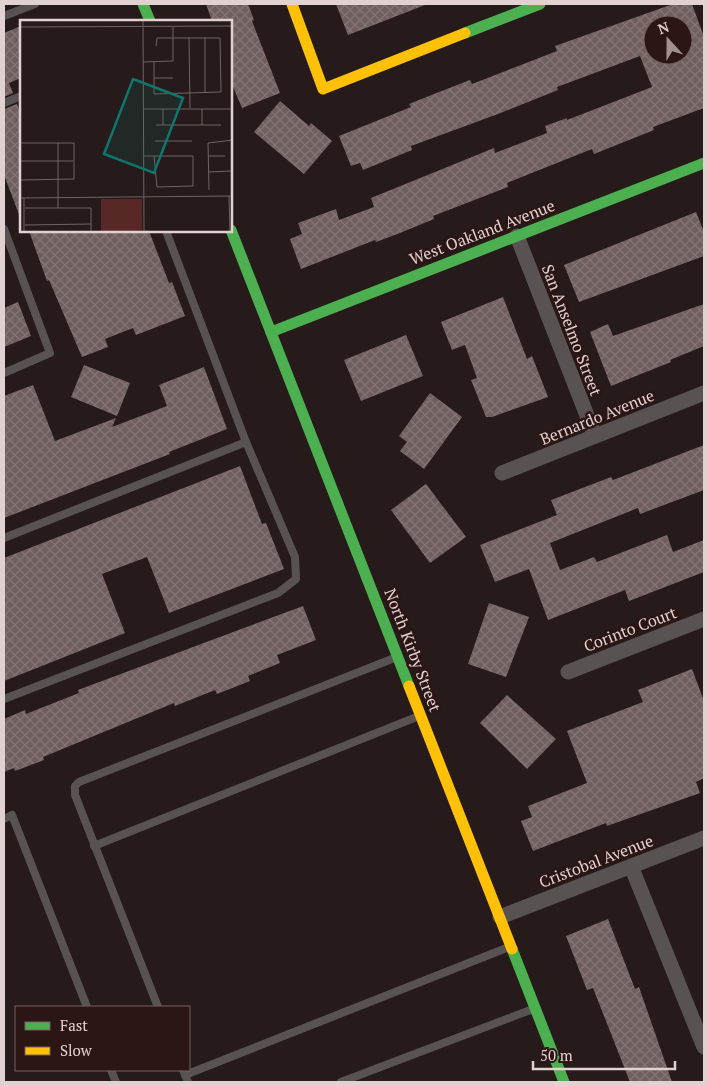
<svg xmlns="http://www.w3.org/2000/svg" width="708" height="1086" font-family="'PT Serif',serif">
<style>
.building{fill:url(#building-cross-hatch);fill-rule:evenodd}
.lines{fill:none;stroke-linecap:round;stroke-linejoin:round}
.lane{stroke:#585352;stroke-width:8}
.street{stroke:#585352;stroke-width:15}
.fast{stroke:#4caf50;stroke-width:11}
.slow{stroke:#ffc107;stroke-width:11}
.labels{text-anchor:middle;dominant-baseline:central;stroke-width:5;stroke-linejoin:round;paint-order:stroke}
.street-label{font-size:16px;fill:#e1d1d0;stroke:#2b1615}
.inset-road{fill:none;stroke:#716363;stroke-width:1}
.view{fill:#0f766e;fill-opacity:0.15;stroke:#0f766e;stroke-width:2.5}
.inset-edge{fill:none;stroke:#e1d1d0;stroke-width:2.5}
</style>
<defs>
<pattern id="building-cross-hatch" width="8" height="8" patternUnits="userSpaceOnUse" patternTransform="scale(1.25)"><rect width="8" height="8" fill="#705f5e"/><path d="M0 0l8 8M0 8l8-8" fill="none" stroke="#847574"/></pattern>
</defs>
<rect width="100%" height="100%" fill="#261a1a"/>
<g class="building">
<polygon points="206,4 248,4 254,20 252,21 280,93 242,108 231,82 231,21 212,21"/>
<polygon points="336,4 424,4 425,5 348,35"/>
<path d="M673,4h19l12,33v71l-51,19 1,3 -60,24 -2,-5 -85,34 1,4 -75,29 1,3 -34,14 -24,9 -1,-2 -74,29 -11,-30 12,-5 -4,-11 38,-14 3,11 35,-13 -3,-9 123,-50 1,5 52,-20 -2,-7 22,-8v2l85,-33 -12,-31 -83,31 1,3 -60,24 -87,32 1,4 -49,20 -3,-7 -9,3 -12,-30 72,-29 -2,-3 25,-10 36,-14 2,4 85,-33 -2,-5zM653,25h30v30h-30z"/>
<polygon points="21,26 21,78 9,83 13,93 4,97 4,33"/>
<polygon points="280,101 309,126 311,123 332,141 304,174 254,132"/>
<polygon points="17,104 21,115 20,217 4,175 4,109"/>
<polygon points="696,212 704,232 704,256 579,302 564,265"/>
<polygon points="29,231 149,231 169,283 172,282 185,316 136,335 133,328 105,339 108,347 82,357 49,280 47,281"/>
<polygon points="503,297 527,359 532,356 548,397 492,417 486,417 471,380 477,378 465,345 452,350 441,322"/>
<polygon points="18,302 31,336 4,347 4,308"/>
<polygon points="704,304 704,346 670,360 671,362 611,386 590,332 608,324 613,336"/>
<polygon points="406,335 423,376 361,401 344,360"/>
<polygon points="84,365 130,383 117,416 71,397"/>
<polygon points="204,367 227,429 169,452 170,454 4,518 4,396 33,385 55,441 116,418 112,427 167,406 159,385"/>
<polygon points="430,393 462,417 424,469 400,451 407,442 399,436"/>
<polygon points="704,445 704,490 640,514 638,508 550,543 560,570 594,557 597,562 667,535 673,552 704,540 704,572 629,601 625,590 548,620 529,569 495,582 480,545 557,515 551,500 611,477 613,480"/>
<polygon points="240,466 262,524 266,523 284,569 169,613 147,557 102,574 125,633 4,681 4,558"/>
<polygon points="426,484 466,537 430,563 391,510"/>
<polygon points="489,603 529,617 506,677 468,664"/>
<polygon points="303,606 316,640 277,655 280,663 248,676 250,681 217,694 215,690 175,706 174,703 43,757 44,760 15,771 14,768 4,772 4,719 25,710 26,714 79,693 78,690"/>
<polygon points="692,669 704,701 704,778 696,782 700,793 607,826 606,823 533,851 521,821 532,817 528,806 587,783 567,731 643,702 638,690"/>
<polygon points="507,695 556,739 527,769 480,723"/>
<polygon points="608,919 635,989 639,987 672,1082 630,1082 593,988 587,990 566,936"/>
</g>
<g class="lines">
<g class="lane">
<polyline points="4,16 35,4"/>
<polyline points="4,103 21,96"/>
<polyline points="4,229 50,353 4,373"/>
<polyline points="4,538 246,442"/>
<polyline points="4,699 278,593 296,579 295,557 246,442 166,231"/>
<polyline points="4,819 12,815 87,1007"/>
<polyline points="94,846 419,716"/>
<polyline points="158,1007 75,795 75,786 79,782 397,657"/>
<polyline points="111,1070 116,1082"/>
<polyline points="183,1070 188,1082"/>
<polyline points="185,1075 509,947"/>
<polyline points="341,1082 533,1009"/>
</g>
<g class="street">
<polyline points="517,236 595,436"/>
<polyline points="502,473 704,393"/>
<polyline points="568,672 704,619"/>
<polyline points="631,866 704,1047"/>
<polyline points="500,917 704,838"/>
</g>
<g class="fast">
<polyline points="143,4 150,21"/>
<polyline points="465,33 540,4"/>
<polyline points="231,230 409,686"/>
<polyline points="271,332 704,163"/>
<polyline points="512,949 564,1082"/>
</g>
<g class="slow">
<polyline points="292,4 323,89 465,33"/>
<polyline points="409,686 512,949"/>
</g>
</g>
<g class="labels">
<g class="street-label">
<text transform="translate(482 232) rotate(-21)">West Oakland Avenue</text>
<text transform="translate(572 330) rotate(69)">San Anselmo Street</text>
<text transform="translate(597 417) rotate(-22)">Bernardo Avenue</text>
<text transform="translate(630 629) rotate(-21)">Corinto Court</text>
<text transform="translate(413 650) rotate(69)">North Kirby Street</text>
<text transform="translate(596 861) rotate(-21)">Cristobal Avenue</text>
</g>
</g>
<g transform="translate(20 20)">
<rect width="212" height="212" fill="#261a1a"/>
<path d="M81,179h41v33h-41z" fill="#582827"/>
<path d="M100 188a8 8 0 1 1 16 0a8 8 0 1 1-16 0ZM120,197v15h-19l6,-10z" fill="#582827"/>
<path class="inset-road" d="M123,0l1,212M0,7l213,-1M169,17l1,71M185,17v56M123,42l30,-1v-34M134,42v32l67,-2 -1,-54h-63l-1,8M134,58h19M123,89h90M143,89v16M182,89v16M136,105h65M135,121h37M0,123h54v36l-54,1M38,123v65M124,136h49v30l-36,1 -3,-31M188,136h17M0,141h53M188,152l25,-1M189,170l-1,-47 25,-3M209,176l1,36M0,178l213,-2M4,178v34M5,188h66v24M5,205l66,-1"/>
<path class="view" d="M113,59l50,19 -29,75 -50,-19z"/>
<rect width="212" height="212" class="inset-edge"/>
</g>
<rect width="708" height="1086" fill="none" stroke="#e1d1d0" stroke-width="10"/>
<rect x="15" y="1006" width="175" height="65" fill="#2b1615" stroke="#746160"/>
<rect x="25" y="1022" width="25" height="8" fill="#4caf50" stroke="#746160"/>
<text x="60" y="1031" font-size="15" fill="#e1d1d0">Fast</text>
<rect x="25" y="1047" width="25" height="8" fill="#ffc107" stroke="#746160"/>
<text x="60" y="1056" font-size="15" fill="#e1d1d0">Slow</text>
<g transform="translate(668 40) rotate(339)"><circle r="24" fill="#2b1615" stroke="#746160"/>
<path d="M0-4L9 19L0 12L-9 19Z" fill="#a09190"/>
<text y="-8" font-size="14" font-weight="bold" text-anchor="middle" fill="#e1d1d0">N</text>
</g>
<path d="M533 1061v8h142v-8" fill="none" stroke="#e1d1d0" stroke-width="2.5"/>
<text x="540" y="1061" font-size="15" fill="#e1d1d0" stroke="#2b1615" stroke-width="4" paint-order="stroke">50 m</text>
</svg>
